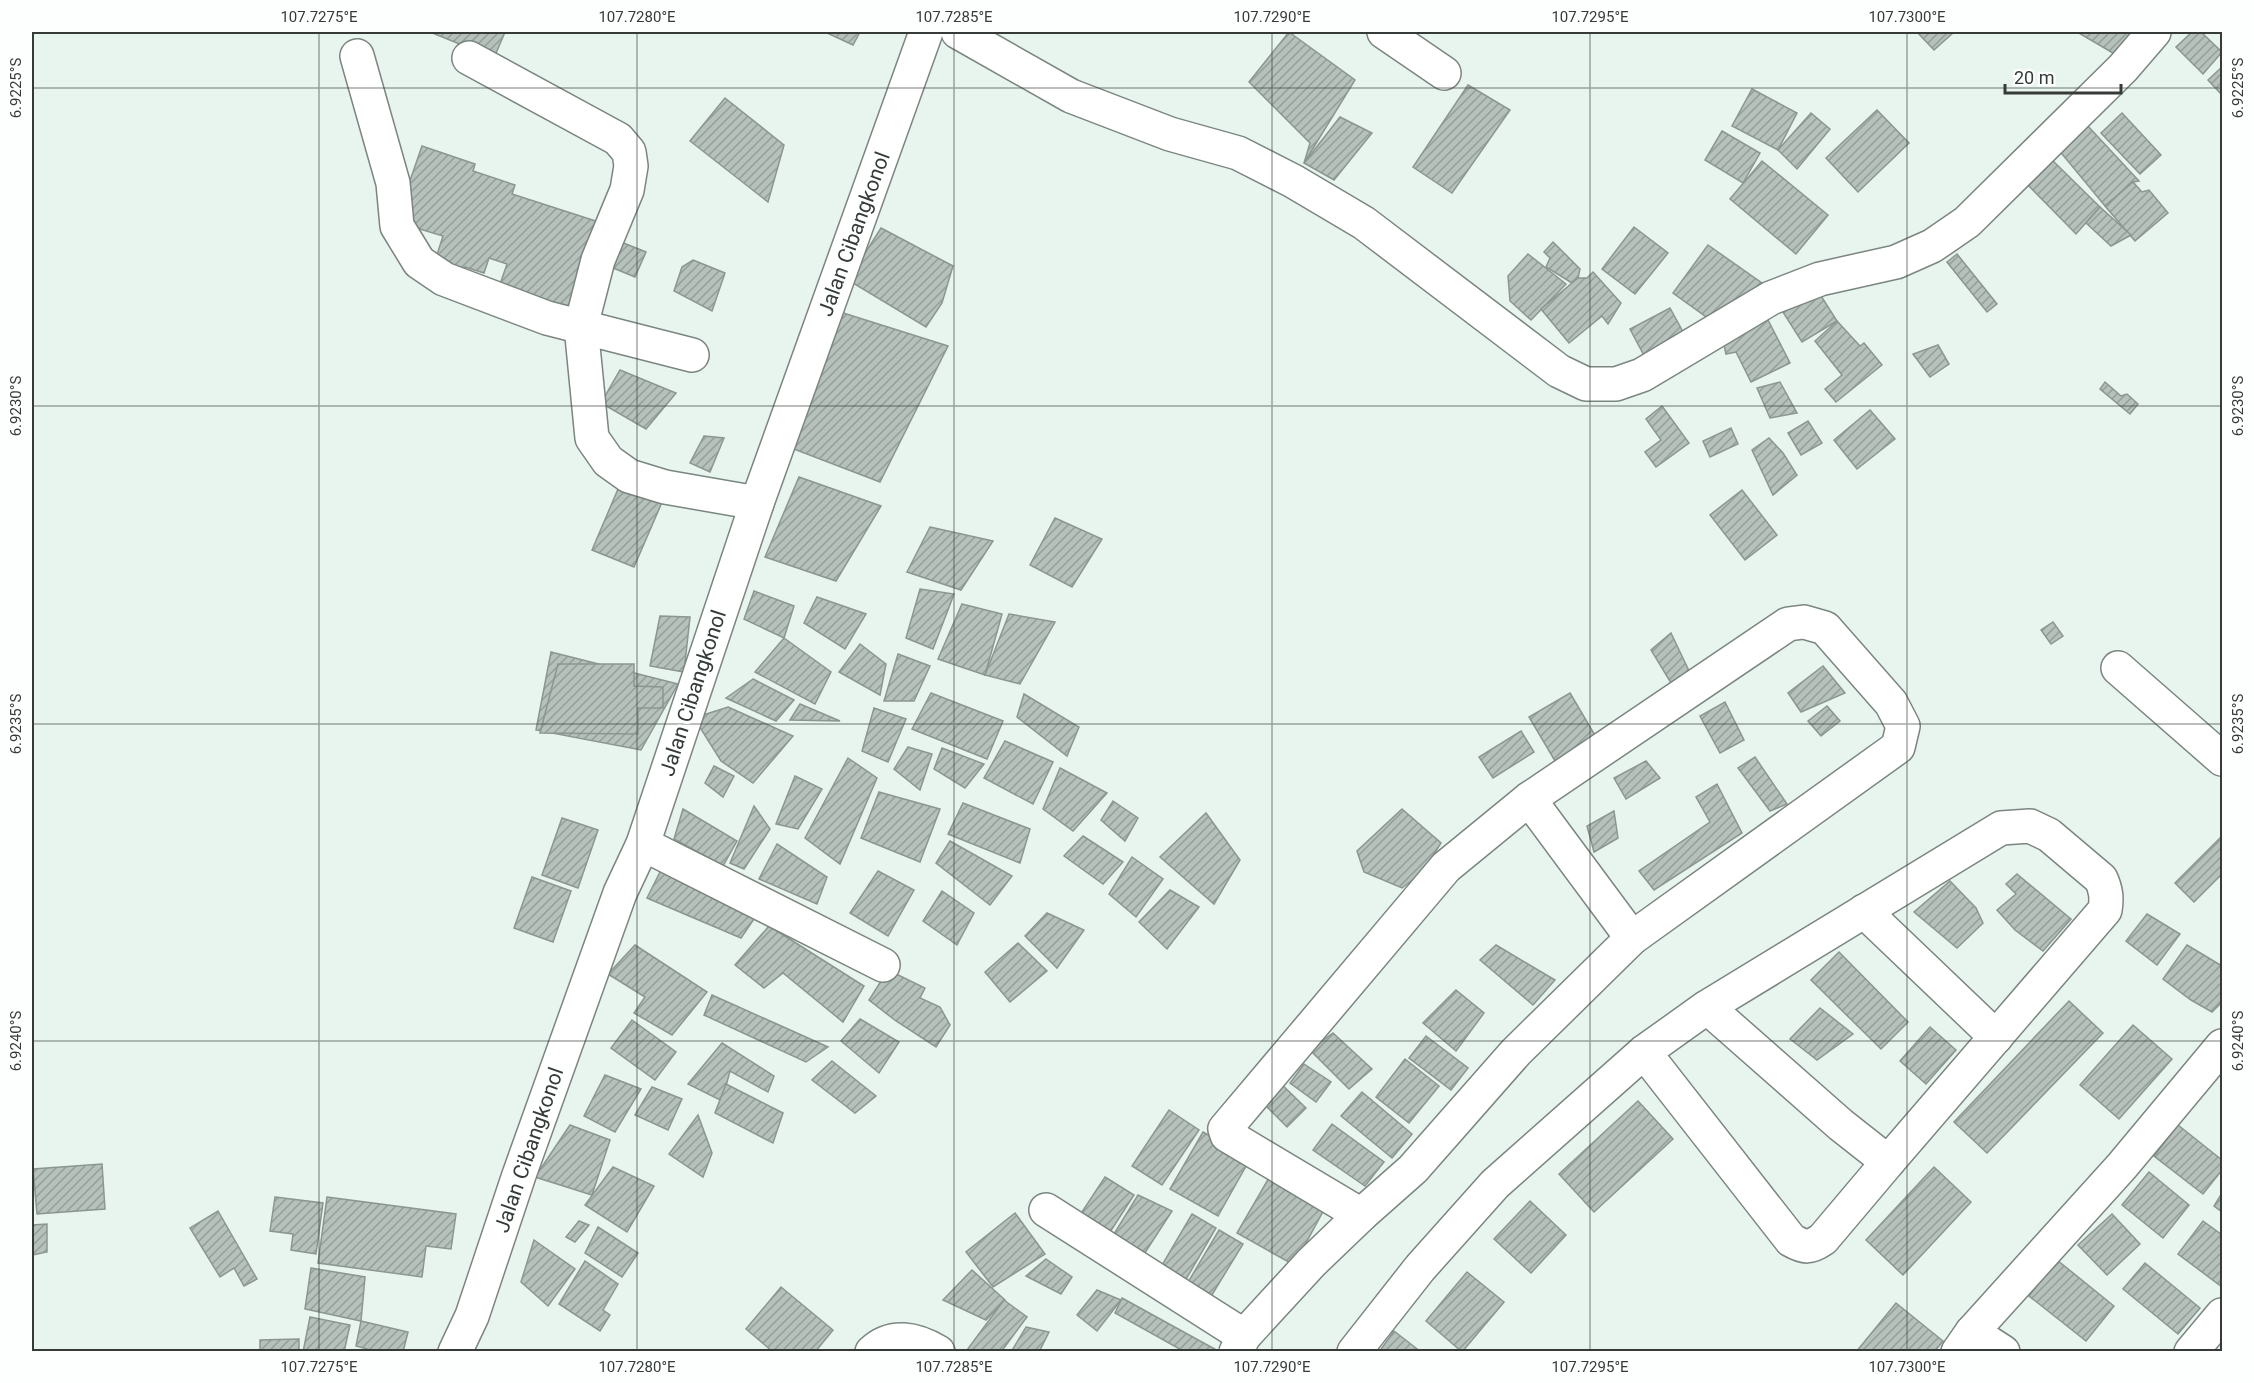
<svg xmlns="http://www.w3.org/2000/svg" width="2254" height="1383" font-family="Roboto,sans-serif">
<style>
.building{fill:url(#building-hatch);stroke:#8b9690;stroke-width:1.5}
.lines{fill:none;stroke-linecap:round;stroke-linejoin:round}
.minor-casing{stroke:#7b8680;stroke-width:36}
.minor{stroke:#fff;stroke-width:33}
.ticks{fill:none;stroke:#363b38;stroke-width:1.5;stroke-opacity:0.45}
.labels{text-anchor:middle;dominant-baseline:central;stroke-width:6;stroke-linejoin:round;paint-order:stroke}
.street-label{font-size:21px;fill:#363b38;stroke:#fcfffd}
.neatline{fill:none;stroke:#363b38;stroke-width:2}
.ticks-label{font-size:15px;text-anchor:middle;fill:#363b38}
</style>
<defs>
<pattern id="building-hatch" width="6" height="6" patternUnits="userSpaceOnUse" patternTransform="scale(1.5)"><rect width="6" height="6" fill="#b6c1bb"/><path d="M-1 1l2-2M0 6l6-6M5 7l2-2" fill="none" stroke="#959e99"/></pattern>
</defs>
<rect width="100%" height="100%" fill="#e8f4ee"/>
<g class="building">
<polygon points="430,32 505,32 494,58"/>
<polygon points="825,32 860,32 853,45"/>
<polygon points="1289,32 1355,80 1304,163 1310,143 1249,82"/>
<polygon points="1917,32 1954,32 1934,50"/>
<polygon points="2077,32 2132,32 2125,60"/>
<polygon points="2192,32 2201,32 2222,52 2203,74 2176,47"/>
<polygon points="2222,67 2222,95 2208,80"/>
<polygon points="1468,85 1510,110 1452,193 1413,167"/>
<polygon points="1752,89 1797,113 1778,150 1732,126"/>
<polygon points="725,98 784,145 768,202 690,141"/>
<polygon points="1877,110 1909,143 1858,192 1826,158"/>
<polygon points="1811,113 1830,129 1797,169 1778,150"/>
<polygon points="2122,113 2161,155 2140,174 2101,133"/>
<polygon points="1340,117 1372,133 1334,180 1304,163"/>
<polygon points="2086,124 2139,181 2133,182 2105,206 2058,149"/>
<polygon points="1722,131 1760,153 1743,183 1705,160"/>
<polygon points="422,146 475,164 473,171 515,185 512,194 605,224 575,316 498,290 507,264 489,258 484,273 465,267 463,274 434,264 443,236 413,227 406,192"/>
<polygon points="2049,157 2100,207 2076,234 2024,181"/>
<polygon points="1762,161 1828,215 1796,254 1730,199"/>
<polygon points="2133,182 2142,192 2149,190 2168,213 2135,241 2105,206"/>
<polygon points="2100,207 2131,235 2111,246 2086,223"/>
<polygon points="1634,227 1668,253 1635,294 1602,269"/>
<polygon points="881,228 953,266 942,303 926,327 848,280"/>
<polygon points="611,238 646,252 635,277 601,263"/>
<polygon points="1553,242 1580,269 1578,278 1572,283 1546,267 1550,258 1544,252"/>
<polygon points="1708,245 1769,288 1712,321 1673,293"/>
<polygon points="1528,254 1566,284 1531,320 1510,301 1508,276"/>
<polygon points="1957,254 1997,304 1987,312 1947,262"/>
<polygon points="693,260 725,273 712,311 674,291 682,267"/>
<polygon points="1593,272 1621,303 1608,324 1602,316 1569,343 1541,309 1578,278 1587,278"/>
<polygon points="1816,288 1837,321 1802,342 1781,309"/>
<polygon points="1670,308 1688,341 1648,363 1630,329"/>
<polygon points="837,311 948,346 880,482 794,449"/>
<polygon points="1767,318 1790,363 1751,382 1736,352 1726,354 1723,341"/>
<polygon points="1837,321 1860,346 1864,343 1882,365 1836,402 1825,389 1842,375 1815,341"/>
<polygon points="1938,345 1949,364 1930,377 1913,354"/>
<polygon points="620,370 676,393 646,429 601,403"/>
<polygon points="1780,382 1797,413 1770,418 1757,388"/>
<polygon points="2105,382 2121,396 2127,394 2138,404 2130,414 2100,389"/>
<polygon points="1662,406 1689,443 1656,467 1645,452 1661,440 1646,419"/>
<polygon points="1870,410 1895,439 1857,469 1834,440"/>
<polygon points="1808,421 1822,443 1801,455 1788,433"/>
<polygon points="1731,428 1738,444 1710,457 1703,441"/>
<polygon points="704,436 724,438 710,472 690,463"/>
<polygon points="1769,438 1783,453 1797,475 1773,495 1752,450"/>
<polygon points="799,477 881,506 836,581 765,557"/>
<polygon points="621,482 663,500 634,567 592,550"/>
<polygon points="1742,490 1777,535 1745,560 1710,515"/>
<polygon points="1055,518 1102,539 1072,587 1030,565"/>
<polygon points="930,527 993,541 961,590 907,572"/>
<polygon points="920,589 954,594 933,649 906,638"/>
<polygon points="754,591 794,606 784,638 744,619"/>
<polygon points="817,597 866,614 845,649 804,623"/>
<polygon points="962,604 1002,614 985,675 938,659"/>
<polygon points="1009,614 1055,622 1020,684 985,675"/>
<polygon points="660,616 690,617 684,672 650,666"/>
<polygon points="2053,622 2063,636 2051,644 2041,630"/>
<polygon points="1671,633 1690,673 1671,683 1651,650"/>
<polygon points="784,638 831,672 815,704 755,672"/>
<polygon points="860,644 886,664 880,695 839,672"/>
<polygon points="551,652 678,684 641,750 536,730"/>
<polygon points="898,654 930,666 914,701 884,701"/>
<polygon points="558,664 634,664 634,686 663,687 663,708 638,708 638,734 540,733"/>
<polygon points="1823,666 1845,693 1801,712 1788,693"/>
<polygon points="753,679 794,700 776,721 726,698"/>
<polygon points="931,693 1003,721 987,759 912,729"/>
<polygon points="1570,693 1596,737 1555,761 1529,717"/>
<polygon points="1024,694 1079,727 1067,756 1017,717"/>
<polygon points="1725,702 1744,740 1720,753 1700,716"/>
<polygon points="800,704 840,721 790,720"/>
<polygon points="1827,706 1840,721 1821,736 1808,721"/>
<polygon points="728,707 793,736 753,783 721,761 694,718"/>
<polygon points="874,708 906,719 888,762 862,751"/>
<polygon points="1521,731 1534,752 1493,778 1479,757"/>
<polygon points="1005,741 1053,762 1033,804 984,778"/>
<polygon points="908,747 932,754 920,790 894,769"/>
<polygon points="942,748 984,764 965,788 934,769"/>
<polygon points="1755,757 1787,804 1770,811 1738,768"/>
<polygon points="848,758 877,778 840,864 805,838"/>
<polygon points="1646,761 1660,778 1626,799 1614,778"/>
<polygon points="714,766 734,776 723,797 705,783"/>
<polygon points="1060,768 1107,793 1073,831 1043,809"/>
<polygon points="795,776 822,789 798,829 776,824"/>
<polygon points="1717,784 1742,833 1654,890 1639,871 1710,822 1696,797"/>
<polygon points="879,792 940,809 920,862 861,838"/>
<polygon points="1113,801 1138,818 1125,841 1101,820"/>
<polygon points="963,803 1030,829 1020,863 948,834"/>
<polygon points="754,806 770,829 744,869 730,863"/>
<polygon points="683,809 737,841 723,866 674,839"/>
<polygon points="1402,809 1441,843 1423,872 1402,888 1364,872 1357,851"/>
<polygon points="1614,811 1618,838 1594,852 1587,826"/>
<polygon points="1206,813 1240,860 1214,904 1160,857"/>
<polygon points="562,818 598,830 578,888 542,875"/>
<polygon points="1083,836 1123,862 1103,884 1064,856"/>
<polygon points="2222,836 2222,874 2194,902 2175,883"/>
<polygon points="950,841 1012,876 990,905 936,863"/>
<polygon points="777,844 827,877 817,904 759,879"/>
<polygon points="1132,857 1163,879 1136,917 1109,894"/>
<polygon points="661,870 758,913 741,938 647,898"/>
<polygon points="878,871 914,890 888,936 850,913"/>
<polygon points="2017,874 2071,919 2043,951 2015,930 1997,910 2016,894 2006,884"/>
<polygon points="532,877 571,891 553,942 514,928"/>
<polygon points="1950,881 1976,908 1983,923 1957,948 1914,912"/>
<polygon points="1170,890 1199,907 1167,949 1139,922"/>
<polygon points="942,891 974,913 957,945 923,921"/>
<polygon points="1047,913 1084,930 1057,968 1025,936"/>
<polygon points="2147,914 2180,934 2157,965 2126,941"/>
<polygon points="769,926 864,986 843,1022 783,973 764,988 735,965"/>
<polygon points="1018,943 1047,971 1010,1002 985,972"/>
<polygon points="635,945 707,992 672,1035 634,1013 645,997 608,974"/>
<polygon points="1496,945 1555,980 1533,1005 1480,960"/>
<polygon points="2187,945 2222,966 2222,1002 2212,1012 2191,1000 2163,979"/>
<polygon points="1839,952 1908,1022 1881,1049 1811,980"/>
<polygon points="888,970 925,988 920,998 940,1007 950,1025 936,1047 896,1021 869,1000"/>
<polygon points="1456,990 1484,1013 1456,1051 1423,1023"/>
<polygon points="712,995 828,1047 806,1062 704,1015"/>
<polygon points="2069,1001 2103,1033 1987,1153 1954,1122"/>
<polygon points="1820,1008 1853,1034 1817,1060 1790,1039"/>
<polygon points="860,1019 899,1042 879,1073 841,1041"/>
<polygon points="632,1020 676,1052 655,1080 611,1048"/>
<polygon points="2133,1025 2172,1059 2119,1119 2080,1085"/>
<polygon points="1930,1027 1956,1050 1926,1084 1900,1061"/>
<polygon points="1333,1033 1372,1069 1349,1089 1310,1050"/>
<polygon points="1426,1036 1468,1068 1451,1090 1409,1058"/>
<polygon points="722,1043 774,1076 768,1092 730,1071 722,1101 688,1084"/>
<polygon points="1405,1059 1439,1086 1409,1123 1376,1097"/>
<polygon points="832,1061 876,1096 855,1113 812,1080"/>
<polygon points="1304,1064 1331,1082 1316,1102 1290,1083"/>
<polygon points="605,1075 641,1089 615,1132 584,1116"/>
<polygon points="1277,1080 1306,1108 1287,1127 1259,1099"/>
<polygon points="726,1084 783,1113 773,1143 715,1113"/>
<polygon points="652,1087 682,1099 668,1130 635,1115"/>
<polygon points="1362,1092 1412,1134 1392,1158 1341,1116"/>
<polygon points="1638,1101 1673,1139 1594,1212 1559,1174"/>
<polygon points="1169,1110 1199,1130 1162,1185 1132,1166"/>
<polygon points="698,1115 712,1153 703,1177 669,1154"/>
<polygon points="1332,1124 1384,1162 1365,1186 1313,1150"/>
<polygon points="570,1125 610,1140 592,1195 535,1177"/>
<polygon points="2178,1125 2222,1160 2222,1170 2203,1194 2154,1156"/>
<polygon points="1203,1132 1250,1159 1218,1216 1170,1189"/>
<polygon points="102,1164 105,1209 37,1214 33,1169"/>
<polygon points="613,1167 654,1186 627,1232 585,1205"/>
<polygon points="1934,1167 1971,1202 1903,1275 1866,1240"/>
<polygon points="2149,1172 2189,1205 2163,1238 2122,1205"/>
<polygon points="1270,1176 1326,1206 1294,1265 1237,1233"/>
<polygon points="1105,1177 1134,1195 1105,1240 1076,1221"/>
<polygon points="2222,1193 2222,1212 2214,1206"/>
<polygon points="1138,1195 1172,1211 1139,1262 1109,1242"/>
<polygon points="275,1197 323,1203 316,1254 291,1250 293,1234 270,1231"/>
<polygon points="327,1197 456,1214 451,1249 426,1246 422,1277 318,1263"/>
<polygon points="1530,1201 1566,1235 1531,1273 1494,1239"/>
<polygon points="218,1211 257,1279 244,1286 234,1268 220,1277 190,1228"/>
<polygon points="1015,1213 1045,1254 993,1287 966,1252"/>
<polygon points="1192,1214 1216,1228 1182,1286 1158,1272"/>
<polygon points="2112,1214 2140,1244 2107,1275 2078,1245"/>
<polygon points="579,1221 589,1225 575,1242 566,1237"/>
<polygon points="2203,1221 2222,1235 2222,1287 2178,1254"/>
<polygon points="47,1224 47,1252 32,1255 32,1225"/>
<polygon points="598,1227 638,1253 622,1277 585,1253"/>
<polygon points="1219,1230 1243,1244 1207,1303 1184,1289"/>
<polygon points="534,1240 575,1269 548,1306 521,1282"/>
<polygon points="1046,1259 1072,1277 1061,1294 1026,1276"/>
<polygon points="2057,1260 2114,1306 2086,1341 2029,1296"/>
<polygon points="585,1261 618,1284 603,1310 610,1315 600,1331 559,1304"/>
<polygon points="2145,1263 2200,1308 2178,1334 2123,1289"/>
<polygon points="311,1268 365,1277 361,1321 305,1309"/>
<polygon points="972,1270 1005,1300 986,1320 943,1300"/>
<polygon points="1467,1272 1504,1302 1462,1352 1426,1321"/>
<polygon points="781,1287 833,1330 815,1352 773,1352 746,1329"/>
<polygon points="1097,1290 1121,1300 1097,1331 1077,1315"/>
<polygon points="1122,1298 1220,1352 1185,1352 1115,1313"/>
<polygon points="1004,1300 1027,1317 1001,1352 970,1352 967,1350"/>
<polygon points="1896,1303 1943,1341 1934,1352 1856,1352"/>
<polygon points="310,1317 350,1325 344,1352 303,1352"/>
<polygon points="361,1321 408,1332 403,1352 378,1352 356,1346"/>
<polygon points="1026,1327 1049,1332 1039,1352 1011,1352"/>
<polygon points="1394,1331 1421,1352 1379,1352"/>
<polygon points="299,1339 299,1352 260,1352 260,1340"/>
</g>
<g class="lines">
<defs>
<g id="minor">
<polyline points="958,32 1071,96 1170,134 1238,153 1293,181 1364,223 1559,371 1586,384 1616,384 1642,375 1771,298 1820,279 1896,262 1932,246 1967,222 2123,68 2154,32"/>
<polyline points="1384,32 1444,73"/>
<polyline points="357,56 393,183 397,226 419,262 444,279 547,318 692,355"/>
<polyline points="469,58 618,139 629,152 631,166 627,190 598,260 581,326 592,438 608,461 629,476 665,487 757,503"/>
<polyline points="2118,668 2222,759"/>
<polyline points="643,844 883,965"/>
<polyline points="1864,911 1996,1037"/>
<path d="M1644,1052l147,188c14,8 19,8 32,-1l65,-77"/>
<polyline points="1046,1210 1244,1336"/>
<polyline points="1361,1215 1227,1135 1225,1129 1446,867 1529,799 1632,938"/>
<polyline points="1972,1332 2003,1352"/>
<polyline points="455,1352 472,1316 519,1175 620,893 643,844 757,503 926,32"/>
<path d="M872,1352c20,-19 44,-13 66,0"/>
<polyline points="1236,1352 1244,1336 1311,1263 1361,1215 1413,1169 1516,1052 1632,938 1898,747 1903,726 1891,703 1825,628 1804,622 1788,624 1529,799"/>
<path d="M1354,1352l66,-84 75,-84 149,-132 63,-45 294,-179 29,-2 19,9 52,44c5,11 6,19 4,31l-217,252 -47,-37 -134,-118"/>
<polyline points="1958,1352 1972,1332 2122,1166 2222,1046"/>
<polyline points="2191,1352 2222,1315"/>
</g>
</defs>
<use href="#minor" class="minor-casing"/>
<use href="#minor" class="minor"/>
</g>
<path class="ticks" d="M319,32v1320M637,32v1320M954,32v1320M1272,32v1320M1590,32v1320M1907,32v1320M32,88h2190M32,406h2190M32,724h2190M32,1041h2190"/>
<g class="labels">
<g class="street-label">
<text transform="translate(854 234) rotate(-70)">Jalan Cibangkonol</text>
<text transform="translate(693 693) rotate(-72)">Jalan Cibangkonol</text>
<text transform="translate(529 1150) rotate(-71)">Jalan Cibangkonol</text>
</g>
</g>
<rect width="2254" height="1383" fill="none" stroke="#fcfffd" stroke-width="66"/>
<path d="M2005 84v9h116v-9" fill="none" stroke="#363b38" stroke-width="3"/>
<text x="2014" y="84" font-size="18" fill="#363b38" stroke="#fcfffd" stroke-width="4.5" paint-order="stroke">20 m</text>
<rect x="33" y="33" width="2188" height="1317" class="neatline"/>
<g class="ticks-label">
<text x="319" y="22">107.7275°E</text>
<text x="637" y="22">107.7280°E</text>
<text x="954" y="22">107.7285°E</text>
<text x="1272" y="22">107.7290°E</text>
<text x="1590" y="22">107.7295°E</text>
<text x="1907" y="22">107.7300°E</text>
<text transform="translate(16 88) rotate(-90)" y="5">6.9225°S</text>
<text transform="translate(2238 88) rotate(-90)" y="5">6.9225°S</text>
<text transform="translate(16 406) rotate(-90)" y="5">6.9230°S</text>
<text transform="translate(2238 406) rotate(-90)" y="5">6.9230°S</text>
<text transform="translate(16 724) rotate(-90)" y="5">6.9235°S</text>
<text transform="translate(2238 724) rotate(-90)" y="5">6.9235°S</text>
<text transform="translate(16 1041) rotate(-90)" y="5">6.9240°S</text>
<text transform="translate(2238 1041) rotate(-90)" y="5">6.9240°S</text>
<text x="319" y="1372">107.7275°E</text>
<text x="637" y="1372">107.7280°E</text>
<text x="954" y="1372">107.7285°E</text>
<text x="1272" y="1372">107.7290°E</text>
<text x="1590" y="1372">107.7295°E</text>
<text x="1907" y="1372">107.7300°E</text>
</g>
</svg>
